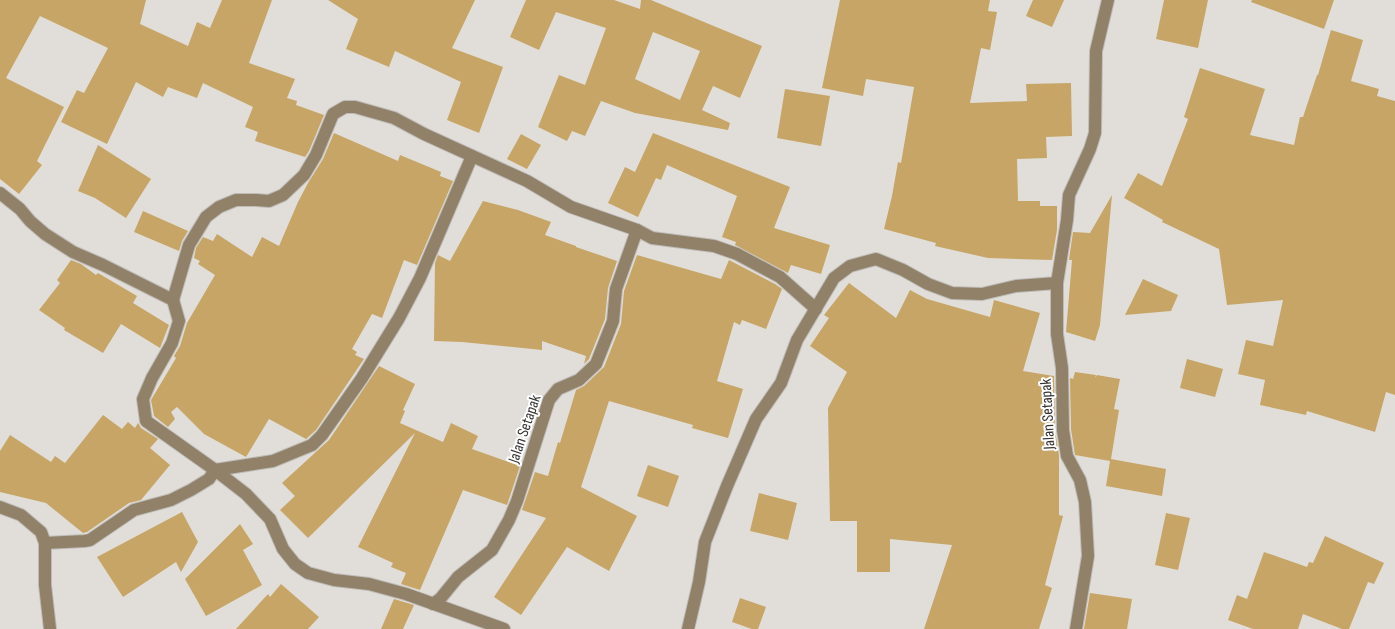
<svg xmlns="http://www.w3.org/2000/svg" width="1395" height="629" font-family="'Sofia Sans Condensed',sans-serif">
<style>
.building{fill:#c7a566;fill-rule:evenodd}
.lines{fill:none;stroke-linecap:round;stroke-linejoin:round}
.minor-casing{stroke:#bfbcb8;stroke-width:14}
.minor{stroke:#908168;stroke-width:12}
.labels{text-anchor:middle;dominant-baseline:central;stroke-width:4;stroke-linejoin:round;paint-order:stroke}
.street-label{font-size:16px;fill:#363533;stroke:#fff}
</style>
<rect width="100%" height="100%" fill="#e1ded9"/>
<g class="building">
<polygon points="0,0 146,0 140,24 188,46 197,22 210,28 222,0 272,0 249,63 295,79 287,98 297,101 296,105 324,115 309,151 305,157 255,141 258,132 245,127 253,107 203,83 197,98 168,87 163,97 136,82 107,144 61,122 77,90 84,93 108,48 40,16 6,78 64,107 37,161 42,165 19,194 0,179"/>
<polygon points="328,0 475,0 452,48 503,67 479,133 447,120 461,82 395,51 389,67 346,49 358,19"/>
<path d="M526,0h88l26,9 1,-9h10l111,46 -22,52 -27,-12 -11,24 28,13 -2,7 -93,-17 -34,-12 -16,35 -13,-5 -5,10 -29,-14 21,-52 26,10 21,-57 -50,-16 -17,38 -29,-13zM653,32l47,19 -20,49 -45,-21z"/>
<polygon points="840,0 990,0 988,11 997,12 990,50 981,48 970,103 1027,101 1026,84 1071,83 1072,136 1046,137 1047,158 1017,159 1018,201 1040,201 1040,206 1057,206 1057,230 1052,260 988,258 935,246 936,243 884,229 892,196 898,162 901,163 914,87 866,79 863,96 822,88"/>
<polygon points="1033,0 1064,0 1052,27 1026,16"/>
<polygon points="1164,0 1208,0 1198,48 1156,39"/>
<polygon points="1252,0 1334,0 1324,29 1251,2"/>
<polygon points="1331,30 1363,40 1351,81 1379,89 1377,96 1395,101 1395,395 1386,392 1375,432 1307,411 1306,415 1260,405 1265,380 1238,374 1246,340 1273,346 1283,300 1227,305 1219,249 1162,222 1163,220 1124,198 1138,173 1162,186 1188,119 1184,117 1200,68 1265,89 1250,135 1294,145 1300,117 1303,117 1317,75 1318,75"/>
<polygon points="785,89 830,96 821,146 777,138"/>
<polygon points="334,133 398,161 400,155 441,172 440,176 453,181 417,265 404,260 382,318 372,314 352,349 357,352 355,355 364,359 316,430 306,439 269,419 246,457 204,434 177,407 171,412 175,419 168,427 154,416 151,400 176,358 174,356 180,346 187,323 215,275 198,264 200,261 194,258 196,248 203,237 213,241 217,234 252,257 262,237 279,246 298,202 308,183 323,159"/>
<polygon points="653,133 790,187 774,228 830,245 821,274 791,265 788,273 735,245 736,242 722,237 737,196 667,165 661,180 656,178 638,217 608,203 625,167 635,172"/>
<polygon points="521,134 541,145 527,169 507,159"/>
<polygon points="98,145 151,179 126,218 95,198 78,191"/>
<polygon points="1112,195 1100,325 1095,341 1066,332 1072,260 1069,260 1073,232 1090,233"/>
<polygon points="483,201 518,210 551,222 545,235 576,246 576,247 617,261 608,288 605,319 589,359 584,364 586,356 542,341 542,350 462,342 434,341 435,263 438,255 450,261"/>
<polygon points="143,211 188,231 182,241 179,251 134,232"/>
<polygon points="637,255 721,279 729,260 775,284 782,289 766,329 742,320 740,325 734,322 717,381 743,389 728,438 692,428 693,425 609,401 581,487 637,516 609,571 567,547 521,615 494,597 546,518 522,510 535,472 548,476 558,442 560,443 576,390 584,386 604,367 621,324 624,291"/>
<polygon points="71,260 81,264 96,275 98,273 137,296 133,303 169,325 160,348 121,324 103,353 64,330 65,328 39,310 60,283 57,280"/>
<polygon points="1143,279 1178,295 1171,311 1125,315"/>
<polygon points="849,283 896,318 910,290 927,299 990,317 994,300 1040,313 1023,371 1054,376 1055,430 1059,456 1059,515 1063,516 1045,585 1052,588 1039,629 924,629 952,545 890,539 890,572 857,572 857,521 830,521 828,408 847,372 810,346 829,318 824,315"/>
<polygon points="1187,359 1223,369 1215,397 1180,388"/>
<polygon points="379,366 415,384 403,410 405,411 400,423 443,442 451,423 478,436 472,449 520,466 507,505 463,490 420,590 401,584 406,573 391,567 393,563 358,547 415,433 308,538 280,510 295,496 282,483 329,440"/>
<polygon points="1075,372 1096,375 1095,378 1097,375 1120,379 1114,409 1119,410 1111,459 1166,469 1162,496 1106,486 1110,461 1075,455 1071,429 1070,378 1073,379"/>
<polygon points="103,415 122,429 128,422 135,428 138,423 141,428 158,439 150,448 170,465 141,500 129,503 87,532 83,533 46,503 0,492 0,451 10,435 51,462 55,456 65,463"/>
<polygon points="648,465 679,476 668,507 637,496"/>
<polygon points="759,493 797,503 788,540 750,531"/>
<polygon points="182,512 198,542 181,572 176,562 123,597 97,557"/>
<polygon points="1166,513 1190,518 1178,570 1155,565"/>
<polygon points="240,524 253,544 243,550 262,585 206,616 185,579"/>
<polygon points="1325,536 1384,563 1374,584 1368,582 1349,629 1342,629 1303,614 1298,629 1253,629 1228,620 1237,595 1247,599 1264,552 1307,567 1309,562 1313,563"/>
<polygon points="281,584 319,617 308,629 236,629 268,594 270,597"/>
<polygon points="1090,593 1132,599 1127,629 1084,629"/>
<polygon points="740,598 766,607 758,629 752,629 732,622"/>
<polygon points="394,599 414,605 403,629 381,629"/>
</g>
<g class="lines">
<defs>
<g id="minor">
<polyline points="0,193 20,209 30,221 45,234 73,252 103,265 173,300 179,321 172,343 152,378 143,399 146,421 215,470 246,494 270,519 283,549 295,564 308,573 334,580 369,584 406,594 504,629"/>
<polyline points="173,300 189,245 206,217 219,207 236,200 256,200 269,201 283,195 304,175 316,155 333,114 345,107 355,107 394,118 424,134 527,181 571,207 637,230 652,238 714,246 737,254 780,277 816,309"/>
<polyline points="0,507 21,515 41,532 45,543 45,585 50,629"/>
<polyline points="45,543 85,541 90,540 134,510 171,500 191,490 209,479 215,470 273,461 312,445 322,435 362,378 399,318 420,278 472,156"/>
<polyline points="433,604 440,599 458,577 492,550 509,520 517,501 549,400 558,389 579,380 596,364 613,321 616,289 637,230"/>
<polyline points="688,629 699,582 705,542 727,486 756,419 781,383 797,340 834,278 850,266 876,259 903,270 928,284 952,293 982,294 1016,286 1057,283"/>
<polyline points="1076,629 1088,556 1085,502 1080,480 1067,456 1063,430 1062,368 1057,334 1057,283 1067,220 1069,195 1090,149 1095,133 1096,51 1108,0"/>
</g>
</defs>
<use href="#minor" class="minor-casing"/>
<use href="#minor" class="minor"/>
</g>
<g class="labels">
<g class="street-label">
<text transform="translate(1048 414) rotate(-93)">Jalan Setapak</text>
<text transform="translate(525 429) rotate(-71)">Jalan Setapak</text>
</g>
</g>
</svg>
